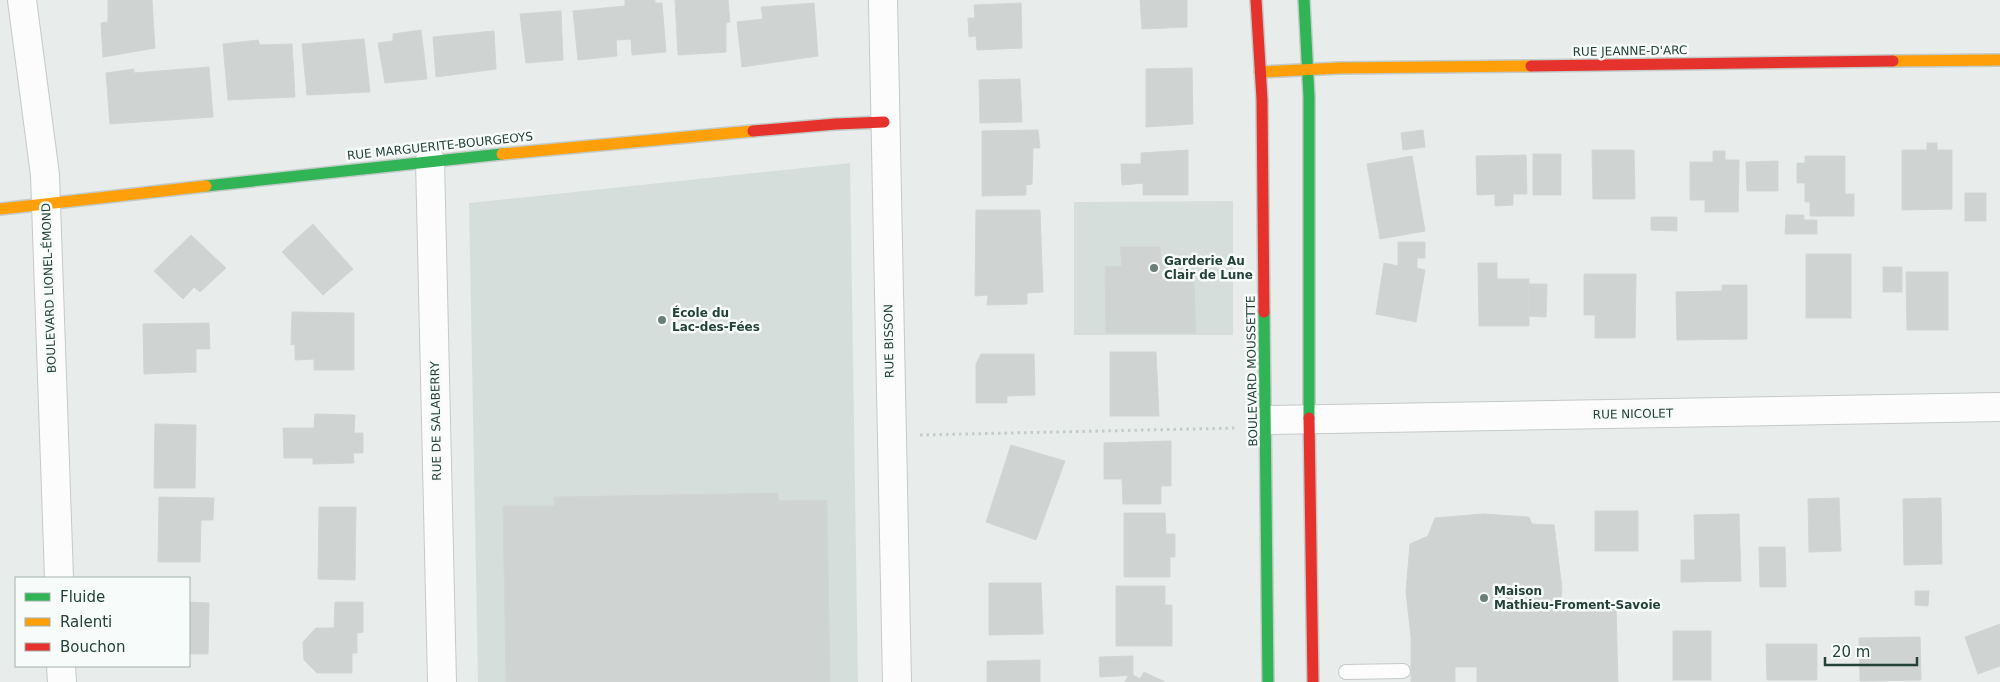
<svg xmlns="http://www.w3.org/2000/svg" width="2000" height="682" font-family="'DejaVu Sans',sans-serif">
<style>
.built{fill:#d6dedb}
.building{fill:#cfd4d2;stroke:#d1d6d4}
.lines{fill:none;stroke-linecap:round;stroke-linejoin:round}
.lane-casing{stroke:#c5cac8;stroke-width:16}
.street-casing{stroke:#c5cac8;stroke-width:30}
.fast-casing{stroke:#c3cbc8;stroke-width:14}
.slow-casing{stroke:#c3cbc8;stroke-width:14}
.jam-casing{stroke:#c3cbc8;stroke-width:14}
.path{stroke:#c3ccca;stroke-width:3;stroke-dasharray:2.5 4;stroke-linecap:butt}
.lane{stroke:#fcfcfc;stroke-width:14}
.street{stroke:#fcfcfc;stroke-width:28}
.fast{stroke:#30b455;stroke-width:11}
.slow{stroke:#ff9f0a;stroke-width:11}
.jam{stroke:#e5322d;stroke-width:11}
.poi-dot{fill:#697e78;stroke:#f7fbf9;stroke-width:2}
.labels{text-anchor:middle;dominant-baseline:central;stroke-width:5;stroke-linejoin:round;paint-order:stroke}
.street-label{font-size:12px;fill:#24423a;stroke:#f7fbf9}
.poi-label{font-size:12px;font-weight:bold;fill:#24423a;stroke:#f7fbf9;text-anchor:start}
</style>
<rect width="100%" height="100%" fill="#e8edeb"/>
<g class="built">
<polygon points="850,163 858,682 478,682 469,203"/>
<polygon points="1233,201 1233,335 1074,335 1074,202"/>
</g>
<g class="building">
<polygon points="108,0 152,0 155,48 103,57 101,23 108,22"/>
<polygon points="625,0 655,0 655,3 662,3 666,52 632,55 631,39 616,40 617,56 578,60 573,11 625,6"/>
<polygon points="675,0 728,0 730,22 726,23 726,52 678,55"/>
<polygon points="1140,0 1187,0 1187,27 1142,29"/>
<polygon points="814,3 818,56 742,67 737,22 763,19 761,7"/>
<polygon points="1021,3 1022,48 977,50 976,36 969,37 968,18 975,18 974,5"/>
<polygon points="561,11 563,60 526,63 520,14"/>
<polygon points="421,30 427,79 385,83 378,43 393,41 393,34"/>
<polygon points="494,31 496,69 436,77 433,37"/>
<polygon points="364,39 370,92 307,95 302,44"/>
<polygon points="258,40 260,45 292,44 295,97 228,100 223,44"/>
<polygon points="209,67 213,117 110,124 106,73 134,69 134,73"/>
<polygon points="1192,68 1193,124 1146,127 1146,69"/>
<polygon points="1020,79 1022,122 980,123 979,80"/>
<polygon points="1038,130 1040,148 1033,148 1032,184 1026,185 1026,195 982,196 982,131"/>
<polygon points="1423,130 1425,147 1403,150 1401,133"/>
<polygon points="1927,143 1937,143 1937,150 1952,150 1952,209 1902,210 1902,150 1927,150"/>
<polygon points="1188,150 1188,195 1143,195 1143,183 1122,185 1121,164 1141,164 1141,153"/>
<polygon points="1592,150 1634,150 1635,199 1593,199"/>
<polygon points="1713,151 1725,151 1725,160 1739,160 1738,212 1705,212 1705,200 1690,200 1690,162 1713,162"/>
<rect x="1533" y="154" width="28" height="41"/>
<polygon points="1526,155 1527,194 1513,194 1513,205 1495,206 1495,194 1477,195 1476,156"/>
<polygon points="1412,156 1425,231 1380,239 1367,164"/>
<polygon points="1805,156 1845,156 1845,194 1854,194 1854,216 1810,216 1810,202 1805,202 1805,183 1797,183 1797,163 1805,163"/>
<polygon points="1778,161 1778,191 1747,191 1746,162"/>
<rect x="1965" y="193" width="21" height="28"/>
<polygon points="976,210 1040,210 1043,292 1027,293 1027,304 987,305 988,295 975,296"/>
<polygon points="1786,215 1804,215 1804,220 1817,220 1817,234 1785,234"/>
<polygon points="1651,217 1677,217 1677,231 1651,230"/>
<polygon points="313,224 353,269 323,295 282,252"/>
<polygon points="191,235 226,268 200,292 194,287 183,299 154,271"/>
<polygon points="1398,242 1425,242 1425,258 1417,258 1417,268 1425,270 1416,322 1376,314 1384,263 1398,266"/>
<polygon points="1120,247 1160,247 1161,262 1193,262 1196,333 1106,333 1105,267 1122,266"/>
<rect x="1806" y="254" width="45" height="64"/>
<polygon points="1478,263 1497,263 1497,279 1529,279 1529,326 1479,326"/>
<rect x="1883" y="267" width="19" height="25"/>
<polygon points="1906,272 1948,272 1948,330 1907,330"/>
<polygon points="1584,274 1636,274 1635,338 1595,338 1595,315 1584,315"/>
<polygon points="1529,284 1547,284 1546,317 1529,316"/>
<polygon points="1722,285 1747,285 1747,339 1677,340 1676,292 1722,291"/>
<polygon points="292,312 354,313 354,370 314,370 314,359 295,360 295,344 291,345"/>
<polygon points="209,323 210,349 196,349 196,372 144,374 143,324"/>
<polygon points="1110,352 1156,352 1159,416 1110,416"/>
<polygon points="981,354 1034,354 1035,395 1007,396 1007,403 976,403 976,364"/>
<polygon points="315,414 355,415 354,433 363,433 363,453 353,453 354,463 313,464 313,458 284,458 283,428 314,428"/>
<polygon points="155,424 196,425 195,488 154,488"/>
<polygon points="1171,441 1171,486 1161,486 1161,504 1123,504 1122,479 1104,479 1104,443"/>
<polygon points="1011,445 1065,461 1036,540 986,522"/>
<polygon points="777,493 779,501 827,500 830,682 506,682 503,506 555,506 554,497"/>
<polygon points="159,497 214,498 213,520 201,520 200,562 158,562"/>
<polygon points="1839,498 1841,551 1809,552 1808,499"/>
<polygon points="1941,498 1942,564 1904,565 1903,499"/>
<polygon points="319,507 356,507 355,580 318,579"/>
<rect x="1595" y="511" width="43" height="40"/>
<polygon points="1124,513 1165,513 1166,534 1175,534 1175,557 1170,557 1170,577 1124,577"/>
<polygon points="1483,514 1529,517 1532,524 1554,525 1562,589 1560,607 1616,605 1618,682 1477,682 1477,667 1455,667 1455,682 1411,682 1411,637 1406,592 1410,544 1428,536 1435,518"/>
<polygon points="1739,514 1741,581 1681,582 1681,560 1695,560 1694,515"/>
<polygon points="1759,547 1785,547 1786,587 1760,587"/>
<polygon points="989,583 1041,583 1043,634 989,635"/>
<polygon points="1116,586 1165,586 1165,605 1172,605 1172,646 1116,646"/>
<polygon points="1915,591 1929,591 1928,606 1915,605"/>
<polygon points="189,602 209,603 208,654 189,654"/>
<polygon points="335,602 363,602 363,632 357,633 357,653 352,653 352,673 317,673 304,660 303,642 316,628 334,628"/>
<polygon points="2000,624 2000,666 1978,674 1965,637"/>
<rect x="1673" y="631" width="38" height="49"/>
<polygon points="1920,637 1921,680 1860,681 1859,638"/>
<polygon points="1766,644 1817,644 1817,680 1767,680"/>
<polygon points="1133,656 1133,675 1100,677 1099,657"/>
<polygon points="1040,660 1040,682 987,682 987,661"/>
<polygon points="1144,672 1165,682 1125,682 1128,676 1133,675 1140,679"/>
</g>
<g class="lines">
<defs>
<polyline id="lane" points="1346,672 1403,671"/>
<g id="street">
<polyline points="22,0 45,175 59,578"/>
<polyline points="883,0 897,682"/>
<polyline points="430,160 442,682"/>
<polyline points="1267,420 2000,407"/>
<polyline points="61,666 62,682"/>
</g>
<g id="fast">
<polyline points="1304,0 1309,97 1309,418"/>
<polyline points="206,186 502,154"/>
<polyline points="1264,312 1268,682"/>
</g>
<g id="slow">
<polyline points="1893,61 2000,60"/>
<polyline points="1260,72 1340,68 1531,66"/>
<polyline points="502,154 753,131"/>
<polyline points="0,209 206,186"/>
</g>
<g id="jam">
<polyline points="1256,0 1262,99 1264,312"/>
<polyline points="1531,66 1893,61"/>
<polyline points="753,131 836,124 884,122"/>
<polyline points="1309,418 1313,682"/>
</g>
</defs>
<use href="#lane" class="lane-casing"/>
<use href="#street" class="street-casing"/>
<use href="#fast" class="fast-casing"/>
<use href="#slow" class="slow-casing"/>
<use href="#jam" class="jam-casing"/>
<polyline class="path" points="920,435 1237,428"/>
<use href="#lane" class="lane"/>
<use href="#street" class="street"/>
<use href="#fast" class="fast"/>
<use href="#slow" class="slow"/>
<use href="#jam" class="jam"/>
</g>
<g class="poi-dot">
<circle cx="1154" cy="268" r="5"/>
<circle cx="662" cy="320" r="5"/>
<circle cx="1484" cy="598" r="5"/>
</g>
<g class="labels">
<g class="street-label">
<text transform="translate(1630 51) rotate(-1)">RUE JEANNE-D'ARC</text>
<text transform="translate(440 146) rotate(-6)">RUE MARGUERITE-BOURGEOYS</text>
<text transform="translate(49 288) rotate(-92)">BOULEVARD LIONEL-ÉMOND</text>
<text transform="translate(889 341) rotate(-91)">RUE BISSON</text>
<text transform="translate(1252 371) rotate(-91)">BOULEVARD MOUSSETTE</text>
<text transform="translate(1633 414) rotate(-1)">RUE NICOLET</text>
<text transform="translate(436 421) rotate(-91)">RUE DE SALABERRY</text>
</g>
<g class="poi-label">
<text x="1164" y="261">Garderie Au<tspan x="1164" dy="14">Clair de Lune</tspan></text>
<text x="672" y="313">École du<tspan x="672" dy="14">Lac-des-Fées</tspan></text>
<text x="1494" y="591">Maison<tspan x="1494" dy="14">Mathieu-Froment-Savoie</tspan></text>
</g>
</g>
<rect x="15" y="577" width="175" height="90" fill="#f7fbf9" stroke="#a3b1ad"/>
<rect x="25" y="593" width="25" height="8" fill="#30b455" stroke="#a3b1ad"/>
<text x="60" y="602" font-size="15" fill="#24423a">Fluide</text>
<rect x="25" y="618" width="25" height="8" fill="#ff9f0a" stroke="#a3b1ad"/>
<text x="60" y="627" font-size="15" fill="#24423a">Ralenti</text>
<rect x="25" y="643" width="25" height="8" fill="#e5322d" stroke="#a3b1ad"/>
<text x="60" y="652" font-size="15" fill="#24423a">Bouchon</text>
<path d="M1825 657v8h92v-8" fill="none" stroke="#24423a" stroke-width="2.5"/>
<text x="1832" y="657" font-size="15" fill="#24423a" stroke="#f7fbf9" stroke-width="4" paint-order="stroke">20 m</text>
</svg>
